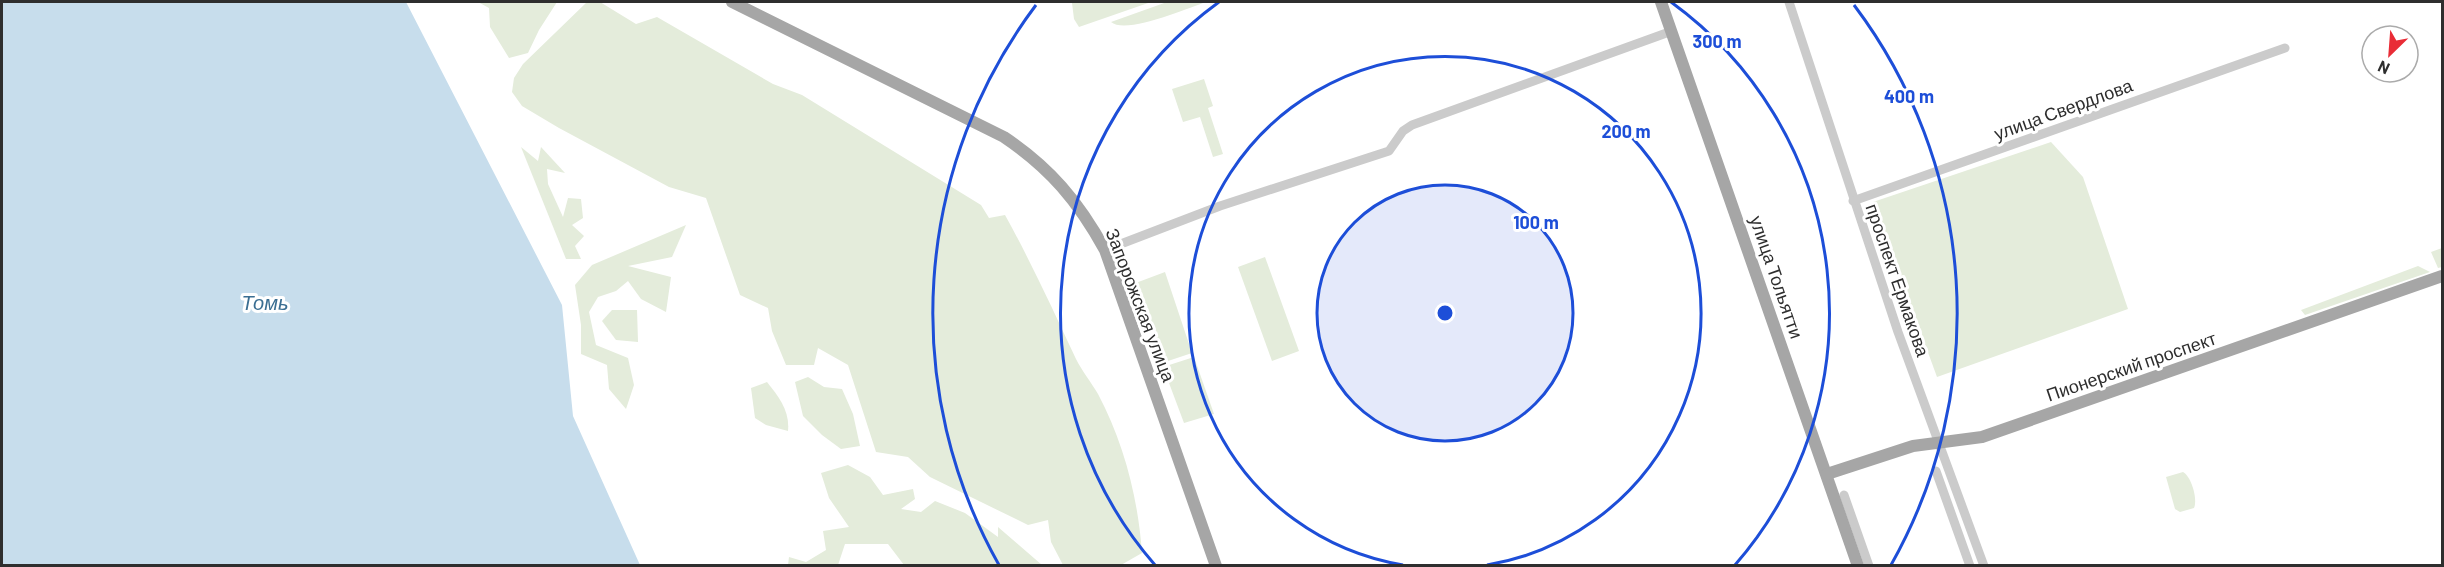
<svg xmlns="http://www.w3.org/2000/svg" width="2444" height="567" font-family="Barlow,sans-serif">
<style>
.green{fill:#e4ecdb}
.water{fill:#c7ddec}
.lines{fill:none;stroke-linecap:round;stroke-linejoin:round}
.minor{stroke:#cbcbcb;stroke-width:9}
.major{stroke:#a6a6a6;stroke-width:12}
.ring{fill:none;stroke:#1d4ed8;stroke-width:3}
.labels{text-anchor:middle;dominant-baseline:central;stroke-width:6;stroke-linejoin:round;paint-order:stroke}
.street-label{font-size:18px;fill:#2e2e2e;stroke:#fff}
.water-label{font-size:20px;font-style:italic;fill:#3a6e92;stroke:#fff}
.centre{fill:#1d4ed8;stroke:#fff;stroke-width:3}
.ring-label{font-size:18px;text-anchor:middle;font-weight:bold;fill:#1d4ed8;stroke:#fff;stroke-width:6;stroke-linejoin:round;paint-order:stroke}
</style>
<rect width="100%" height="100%" fill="#fff"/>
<g class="green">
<polygon points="478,2 557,2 539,30 528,53 509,58 490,27 489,8"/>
<path d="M587,2h13l36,22 21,-7 116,67 29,11 179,110 8,13 16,-3c26,47 48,95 71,144 6,12 15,23 22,35 26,49 40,104 44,159l-21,12h-58l-12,-23 -3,-22 -20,5 -98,-48 -22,-20 -32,-5 -28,-87 -30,-17 -4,17h-28l-14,-34 -4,-23 -28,-13 -34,-97 -37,-11 -110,-59 -37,-22 -10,-14 2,-14 9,-14z"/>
<polygon points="1075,2 1151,2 1079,27 1074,19 1072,3"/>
<path d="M1167,2h39c-18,6 -80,33 -95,20z"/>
<polygon points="1204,79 1213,106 1208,108 1223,154 1213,157 1200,117 1183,122 1172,89"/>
<polygon points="2051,142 2083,177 2128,309 1937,377 1873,202"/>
<polygon points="521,147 538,161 541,147 565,173 547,169 548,184 563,217 568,198 581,199 583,218 572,225 584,236 575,246 581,259 566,259"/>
<polygon points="686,225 672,257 628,266 671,277 666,312 641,299 628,281 616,291 598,297 589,312 596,345 628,358 634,385 626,409 609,389 607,365 581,354 581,325 575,285 592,265"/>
<polygon points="2442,248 2442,267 2438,268 2431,252"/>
<polygon points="1265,257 1299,351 1272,361 1238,267"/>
<polygon points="2418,266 2430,272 2305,315 2301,310"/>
<polygon points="1165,272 1192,353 1162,363 1133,284"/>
<polygon points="612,310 637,310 638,342 616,340 602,321"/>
<polygon points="1194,357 1214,414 1184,423 1163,367"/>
<polygon points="808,377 824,387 842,389 853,414 860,446 841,449 822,435 803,416 795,382"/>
<path d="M767,382c12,15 23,29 21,49l-22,-6 -11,-7 -4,-30z"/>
<polygon points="848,465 870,477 883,495 913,489 915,499 901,509 921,512 935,501 965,513 998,537 998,527 1042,565 904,565 888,544 845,544 838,565 788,565 789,557 806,562 826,550 823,531 849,527 829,498 821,473"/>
<path d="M2183,472c8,4 15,27 11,36l-14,4 -5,-3 -9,-32z"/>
</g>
<polygon class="water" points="2,2 406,2 562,305 573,416 640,565 2,565"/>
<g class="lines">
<g class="minor">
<polyline points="1789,2 1898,332 1984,566"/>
<polyline points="1853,201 2285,48"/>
<polyline points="1105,250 1220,206 1389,151 1403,131 1412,125 1672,31"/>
<polyline points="1936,471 1970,566"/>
<polyline points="1844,495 1869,566"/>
</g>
<g class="major">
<path d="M732,2l272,135c46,31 74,64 101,113l111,316"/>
<polyline points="1661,2 1858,566"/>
<polyline points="1827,474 1913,446 1982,437 2442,276"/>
</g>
</g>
<circle cx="1445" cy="313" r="128" fill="#1d4ed8" fill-opacity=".12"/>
<g class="ring">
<circle cx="1445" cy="313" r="128"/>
<path d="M1403 565A256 256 0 1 1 1487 565"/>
<path d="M1155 565A384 384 0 0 1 1219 2M1671 2A384 384 0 0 1 1735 565"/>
<path d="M999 565A512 512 0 0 1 1036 5M1854 5A512 512 0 0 1 1891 565"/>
</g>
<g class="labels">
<g class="street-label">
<text transform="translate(2063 109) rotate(-20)">улица Свердлова</text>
<text transform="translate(1777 277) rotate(71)">улица Тольятти</text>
<text transform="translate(1898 280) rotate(71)">проспект Ермакова</text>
<text transform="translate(1141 305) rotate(69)">Запорожская улица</text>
<text transform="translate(2131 366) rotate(-19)">Пионерский проспект</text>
</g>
<g class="water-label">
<text x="265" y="302">Томь</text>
</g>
</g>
<circle cx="1445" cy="313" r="9" class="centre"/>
<g class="ring-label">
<text x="1717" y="48">300 m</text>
<text x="1909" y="103">400 m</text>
<text x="1626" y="138">200 m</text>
<text x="1536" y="229">100 m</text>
</g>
<rect width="2444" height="567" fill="none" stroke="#2e2e2e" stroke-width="6"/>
<g transform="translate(2390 54) rotate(205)"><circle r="28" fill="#ffffff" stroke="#ababab" stroke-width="1.5"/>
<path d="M0-4.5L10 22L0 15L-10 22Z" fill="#e92c36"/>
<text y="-9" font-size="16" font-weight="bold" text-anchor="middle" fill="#2e2e2e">N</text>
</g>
</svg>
